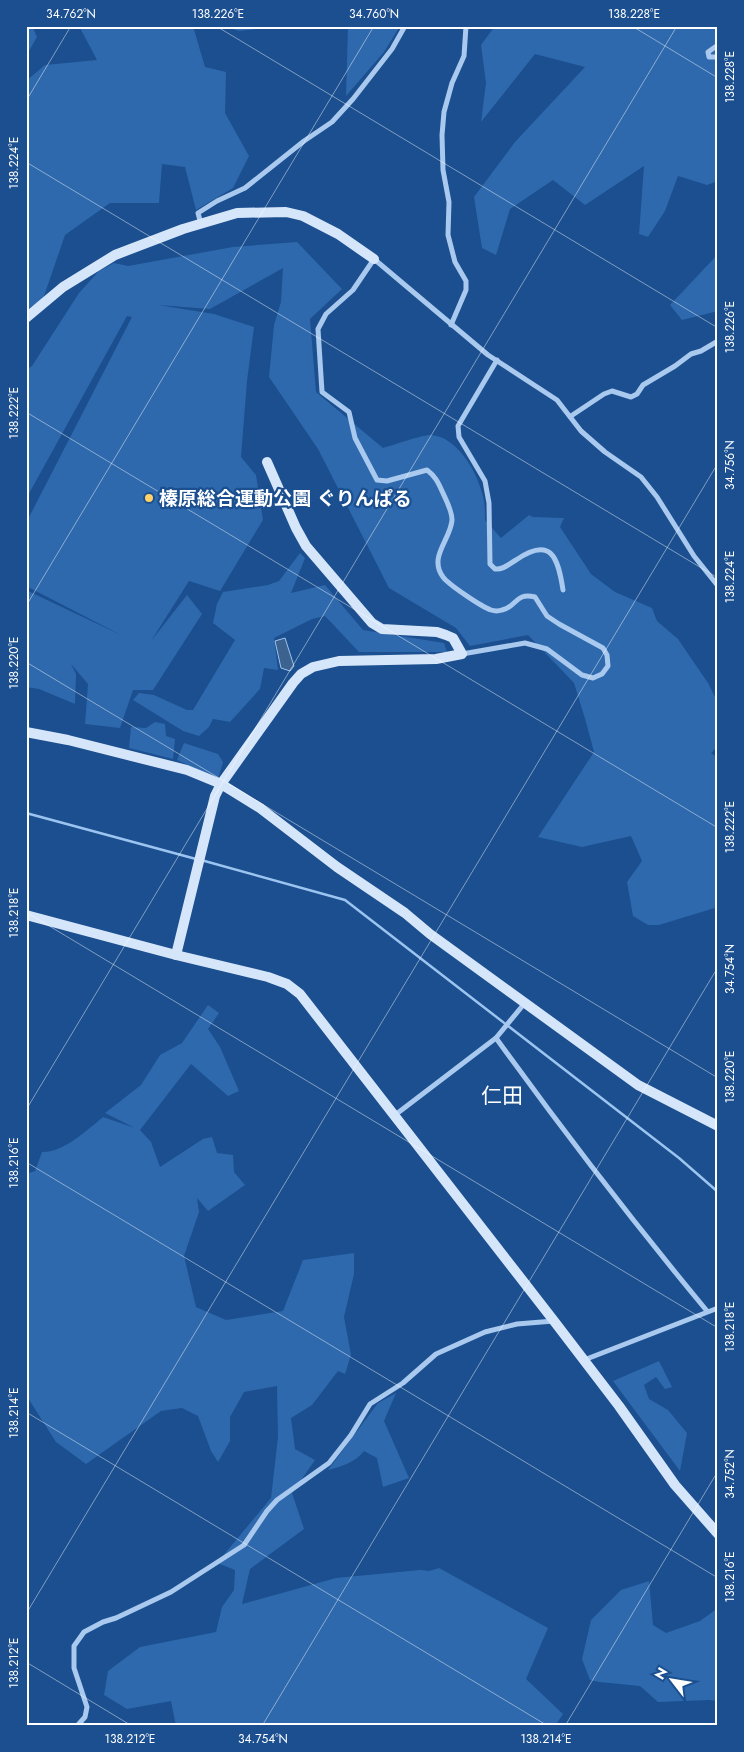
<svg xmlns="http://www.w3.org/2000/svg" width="744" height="1752" font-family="Jost,'Noto Sans JP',sans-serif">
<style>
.green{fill:#2e69ad}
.water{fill:#3c6290;stroke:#9cc4f0}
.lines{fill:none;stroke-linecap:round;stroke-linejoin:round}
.stream{stroke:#9cc4f0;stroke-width:2.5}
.street{stroke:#a9c9ee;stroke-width:5}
.secondary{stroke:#d6e6fa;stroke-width:10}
.ticks{fill:none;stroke:#fff;stroke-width:1;stroke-opacity:0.45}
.poi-dot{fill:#ffd166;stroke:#1b4f8f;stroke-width:2}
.labels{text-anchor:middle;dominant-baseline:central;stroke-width:4.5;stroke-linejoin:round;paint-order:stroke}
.poi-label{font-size:19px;font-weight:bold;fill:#fff;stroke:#1b4f8f;text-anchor:start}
.quarter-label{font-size:21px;fill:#fff;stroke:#1b4f8f}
.neatline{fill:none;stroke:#fff;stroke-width:2}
.ticks-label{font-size:12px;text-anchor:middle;fill:#fff}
</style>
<rect width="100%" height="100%" fill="#1b4f8f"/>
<g class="green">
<polygon points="26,26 32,26 37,37 26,56"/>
<polygon points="79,26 193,26 205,67 226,72 225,113 249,156 233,188 196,210 185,167 162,164 159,203 110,203 65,235 43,299 26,310 26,81 45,65 97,60"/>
<polygon points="224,26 281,26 239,31"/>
<polygon points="348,26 400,26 384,52 346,96"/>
<polygon points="495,26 718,26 718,181 707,185 678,176 665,211 648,237 639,234 644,166 585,205 553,180 510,209 496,255 482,248 474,197 515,142 585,67 535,54 481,122 486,83 481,45"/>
<path d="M297,242l45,47 -32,30 6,73 67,56c11,-3 38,-13 48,-13 26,2 45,35 51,58 3,9 3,18 3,27l16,18 28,-23 4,2 31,1 -4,9 31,47 24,18 37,16 5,13 21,18 30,44 10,20v43l-7,7 7,5v149l-59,18h-11l-15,-9 -6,-34 15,-21 -11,-25 -49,11 -44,-10 56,-85 -8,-30 -12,-39 -46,-48 -58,11 -14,-18 -67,-40 -71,-139 -49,-72 5,-52 7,-23 2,-34 -73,41 -52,-4 56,9 40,13 -7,54 -6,76 15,18 7,45 -43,71 -31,-10 -38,60 36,-46 15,19 -49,76h-20l-13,38 -35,-4 3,-40 -17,-20 5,10 -1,30 -36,-15 -13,-2v-97l97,46 -97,-50v-63l106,-206 -5,-1 -101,183v-129l6,-4 47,-73 20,-22 15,-8 14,3 105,-19z"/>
<polygon points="718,254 718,311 682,320 670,305"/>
<polygon points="300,553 305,558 291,593 325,585 363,630 444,643 447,652 359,652 325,616 312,619 274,638 278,670 264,668 260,689 230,722 213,719 209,727 199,736 183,731 133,700 139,693 154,695 187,710 193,710 235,640 213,623 217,604 223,592 268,585 279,581"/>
<polygon points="155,722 165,724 166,736 175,739 173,759 129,748 131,727 146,728"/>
<polygon points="184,743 218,754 223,762 218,779 177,760"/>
<path d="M208,1005l11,8 -11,16 12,18 19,44 -11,5 -37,-32 -51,66 11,12 9,25 43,-28 9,-2 5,16 16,2 1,17 11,13 -37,26 -11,-13 2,14 -15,44 12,51 30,13 57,-9 20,-51 51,-7v21l-10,43 7,38 -6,19 -7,-3 -26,34 -21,13 4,31 20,11 -23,33 12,36 -54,40 -8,35 94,-26 84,-8 9,1 10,-3 109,60 -22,51 37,35 -8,12h-379l-5,-25 -44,8 -23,-14 4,-24 32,-24 76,-15 6,-25 12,-17 1,-20 -18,-7 54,-65 7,-61 -1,-51 -33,6 -14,25v24l-12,21 -7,-11 -13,-35 -16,-8 -21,3 -75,53 -30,-22 -30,-47v-221l9,-3 7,-19c21,1 45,-22 61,-35l32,11 -30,-15 36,-28 19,-30 22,-12z"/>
<polygon points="659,1361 672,1387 665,1389 656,1377 644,1385 649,1399 668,1410 687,1433 680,1471 613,1381"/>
<path d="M396,1393l-12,28 25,57 -26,9 -6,-29 -13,-7c-8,11 -23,16 -36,19l50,-67z"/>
<polygon points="649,1581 653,1625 666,1633 700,1621 718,1608 718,1701 709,1700 658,1702 640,1686 599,1682 590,1680 582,1659 591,1620 621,1590"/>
</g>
<polygon class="water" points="285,638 294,666 290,671 281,668 275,641"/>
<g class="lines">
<g class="stream">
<polyline points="26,813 196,859"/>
<polyline points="201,860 345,900 679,1158 718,1192"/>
</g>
<g class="street">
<polyline points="718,45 708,52 709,57 718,57"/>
<polyline points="201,224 198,213 217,201 245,188 304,141 332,122 353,99 392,49 405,26"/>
<polyline points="451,325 466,290 466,281 455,262 448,235 449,202 443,170 442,135 444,112 452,83 464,56 466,26"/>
<path d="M497,360l-39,66 1,11 26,44 4,22 1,61 5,5c8,1 14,-5 21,-9 35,-24 42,-3 47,30"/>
<polyline points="571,416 604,394 612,391 631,397 637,394 643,385 675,366 691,354 701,351 718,341"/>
<path d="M462,654l63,-11 22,6 35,26 11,3 9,-4 6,-8 -1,-11 -4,-7 -44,-24 -12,-8 -12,-19c-20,-5 -18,10 -33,13 -3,1 -8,1 -11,0 -9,-3 -42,-25 -48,-33 -15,-20 8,-38 9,-57 0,-10 -6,-20 -10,-29 -4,-9 -7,-15 -15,-21l-40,11 -10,-1 -22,-42 -6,-26 -27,-20 -4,-63 8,-15 27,-24 21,-31 114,96 69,45 24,31 24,21 36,25 16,20 37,59 24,30"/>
<path d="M496,1038c67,93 138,185 211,273"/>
<polyline points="395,1115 496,1038 524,1004"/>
<polyline points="584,1360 718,1308"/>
<polyline points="77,1726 85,1717 87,1707 74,1668 74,1646 84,1632 103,1622 116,1618 171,1592 244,1545 267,1511 277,1500 329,1463 351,1435 370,1404 403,1383 436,1354 485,1332 517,1324 554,1321"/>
</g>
<g class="secondary">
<polyline points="26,318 63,287 115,255 183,229 237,213 286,212 303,216 338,234 374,259"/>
<polyline points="26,732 68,740 187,770 221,784 260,808 337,867 405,913 430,934 638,1085 718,1126"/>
<polyline points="26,915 176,955 268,977 287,984 300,994 554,1321 619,1406 675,1485 718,1534"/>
<polyline points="176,955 215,796 221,784 293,683 301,674 313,667 339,661 436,659 462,654 453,638 446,635 437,632 382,629 372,623 306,546 296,528 267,462"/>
</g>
</g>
<path class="ticks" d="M216,26l502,302M632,26l86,52M26,101l45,-75M26,162l692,416M26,412l692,416M26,606l348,-580M26,662l692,416M26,912l692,416M26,1110l651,-1084M26,1162l692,416M26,1412l522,314M26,1614l692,-1151M26,1662l106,64M262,1726l456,-759M565,1726l153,-255"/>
<circle class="poi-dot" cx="149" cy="498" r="5"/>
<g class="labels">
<g class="poi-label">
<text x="159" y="498">榛原総合運動公園 ぐりんぱる</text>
</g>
<g class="quarter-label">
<text x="502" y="1096">仁田</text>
</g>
</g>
<rect width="744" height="1752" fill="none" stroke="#1b4f8f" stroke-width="55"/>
<g transform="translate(672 1680) rotate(301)" stroke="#1b4f8f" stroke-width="4" paint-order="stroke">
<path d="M0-4L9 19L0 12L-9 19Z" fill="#ffffff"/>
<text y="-8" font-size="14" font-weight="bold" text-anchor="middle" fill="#ffffff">N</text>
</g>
<rect x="28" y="28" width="688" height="1696" class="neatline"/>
<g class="ticks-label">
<text x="71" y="18">34.762°N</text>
<text x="218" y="18">138.226°E</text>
<text x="374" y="18">34.760°N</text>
<text x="634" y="18">138.228°E</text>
<text transform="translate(730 77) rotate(-90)" y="4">138.228°E</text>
<text transform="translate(14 163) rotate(-90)" y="4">138.224°E</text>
<text transform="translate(730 327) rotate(-90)" y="4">138.226°E</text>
<text transform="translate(14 413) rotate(-90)" y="4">138.222°E</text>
<text transform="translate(730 465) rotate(-90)" y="4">34.756°N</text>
<text transform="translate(730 577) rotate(-90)" y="4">138.224°E</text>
<text transform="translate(14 663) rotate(-90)" y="4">138.220°E</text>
<text transform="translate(730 827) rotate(-90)" y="4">138.222°E</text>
<text transform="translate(14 913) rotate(-90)" y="4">138.218°E</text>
<text transform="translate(730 969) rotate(-90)" y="4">34.754°N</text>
<text transform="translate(730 1077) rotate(-90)" y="4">138.220°E</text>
<text transform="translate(14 1163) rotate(-90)" y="4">138.216°E</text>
<text transform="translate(730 1327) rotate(-90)" y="4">138.218°E</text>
<text transform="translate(14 1413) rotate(-90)" y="4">138.214°E</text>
<text transform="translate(730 1474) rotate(-90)" y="4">34.752°N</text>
<text transform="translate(730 1577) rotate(-90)" y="4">138.216°E</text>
<text transform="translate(14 1663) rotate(-90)" y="4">138.212°E</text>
<text x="130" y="1743">138.212°E</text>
<text x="263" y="1743">34.754°N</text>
<text x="546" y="1743">138.214°E</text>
</g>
</svg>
